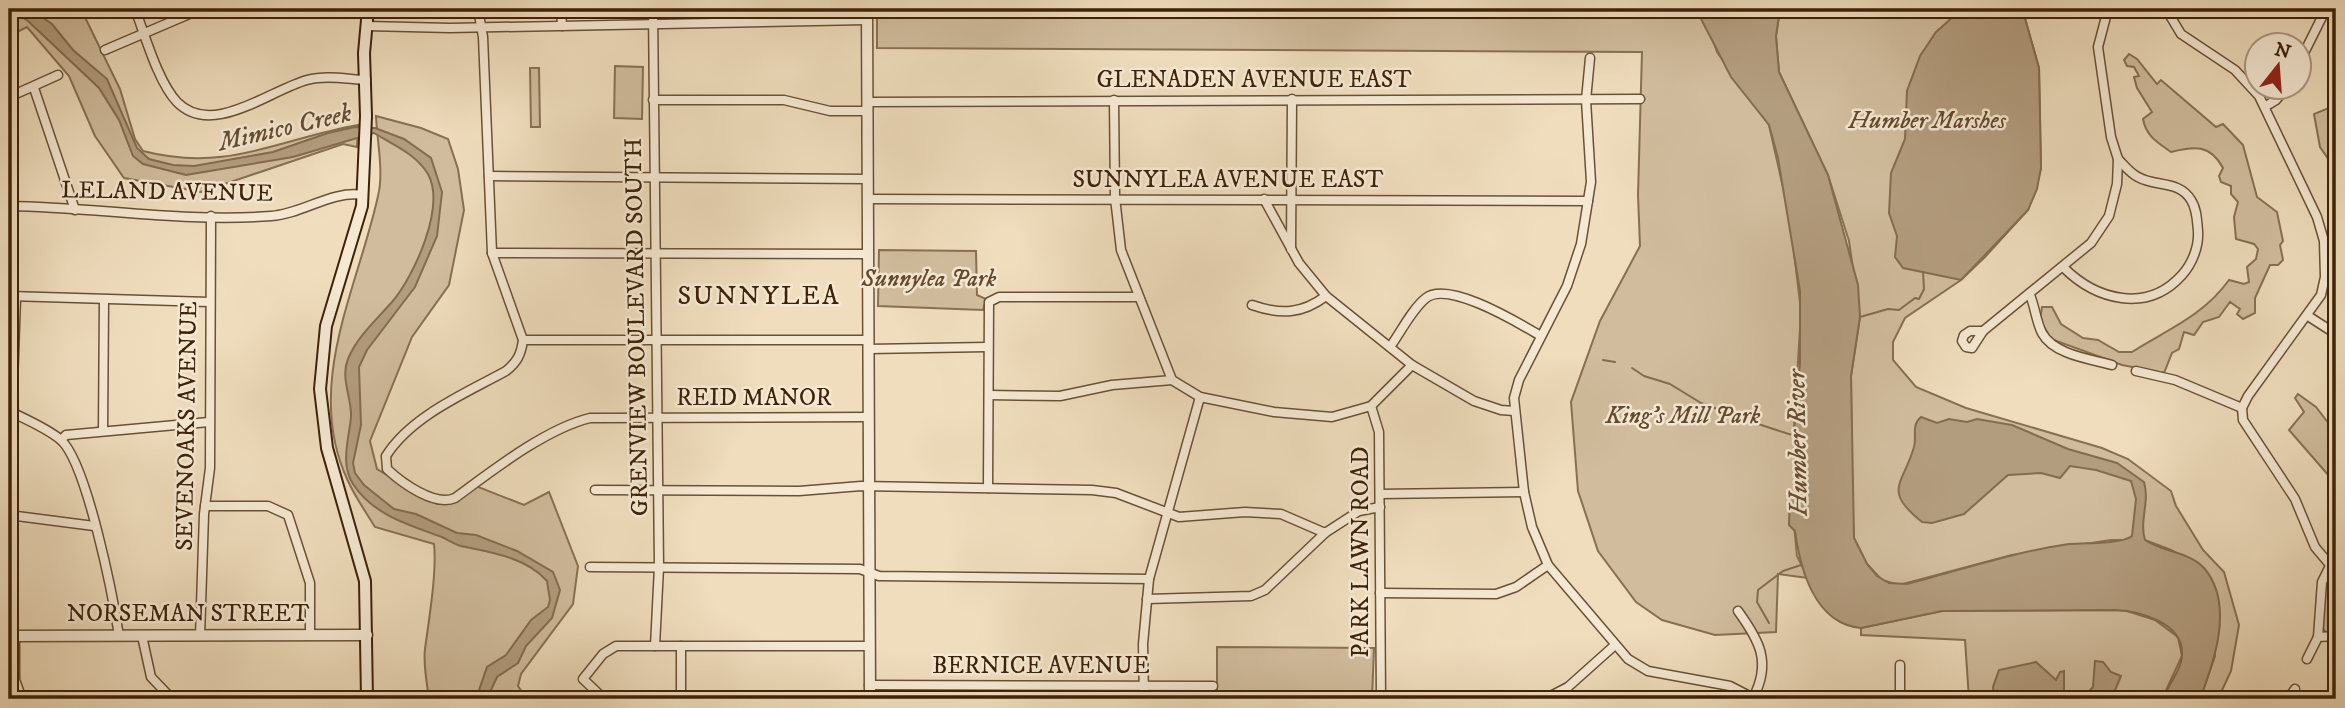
<svg xmlns="http://www.w3.org/2000/svg" width="2345" height="708" font-family="'IM FELL DW Pica',serif">
<style>
.green{fill:#d1bd9e;stroke:#887053;stroke-width:2}
.water{fill:#b39d7f;stroke:#846c4f;stroke-width:2}
.lines{fill:none;stroke-linecap:round;stroke-linejoin:round}
.stream{stroke:#846c4f;stroke-width:2}
.minor-casing{stroke:#6a5135;stroke-width:11}
.tertiary-casing{stroke:#6a5135;stroke-width:13}
.secondary-casing{stroke:#3e2208;stroke-width:14}
.minor{stroke:#f5e9d4;stroke-width:8}
.tertiary{stroke:#f5e9d4;stroke-width:10}
.secondary{stroke:#f5e9d4;stroke-width:10}
.labels{text-anchor:middle;dominant-baseline:central;stroke-width:5;stroke-linejoin:round;paint-order:stroke}
.street-label{font-size:24px;fill:#3e2208;stroke:#f5e9d4}
.park-label{font-size:24px;font-style:italic;fill:#63492e;stroke:#f5e9d4}
.water-label{font-size:26px;font-style:italic;fill:#674d32;stroke:#f5e9d4}
.neighbourhood-label{font-size:26px;letter-spacing:2px;fill:#3e2208;stroke:#f5e9d4}
</style>
<rect width="100%" height="100%" fill="#efddbd"/>
<filter id="stains"><feTurbulence type="fractalNoise" baseFrequency=".00286" numOctaves="4"/><feColorMatrix values="0 0 0 0 .2 0 0 0 0 .09 0 0 0 0 .02 0 0 0 .5 -.17"/></filter>
<radialGradient id="worn" r=".72"><stop offset=".6" stop-color="#630" stop-opacity="0"/><stop offset="1" stop-color="#630" stop-opacity=".3"/></radialGradient>
<g class="green">
<path d="M9,9h72l39,80 15,50 8,12c85,22 135,-12 215,-26l-1,22 -14,-3 -142,48 -77,-14 -29,-42 -26,-60 -42,-49 -18,9z"/>
<polygon points="877,9 1701,9 1703,22 1712,36 1717,52 1769,125 1790,219 1801,311 1794,431 1796,494 1791,494 1797,556 1808,578 1778,574 1776,632 1715,635 1662,620 1636,602 1598,551 1578,491 1571,402 1600,321 1640,246 1638,195 1642,52 877,48"/>
<polygon points="1780,9 2019,9 2024,15 2039,68 2041,168 2036,189 2028,210 1985,257 1961,280 1905,318 1893,342 1893,360 1916,387 1966,408 2102,448 2128,459 2171,491 2176,506 2203,550 2224,572 2239,625 2231,671 2218,699 2200,699 2215,656 2215,590 2204,568 2171,550 2145,540 2111,540 2012,555 1899,585 1882,580 1867,564 1854,538 1852,507 1851,376 1860,317 1849,241 1828,175 1779,72 1776,36"/>
<path d="M2129,54l8,5 20,25 4,-4 55,47 7,-3 20,21 14,52 20,15 6,29 -3,4 3,15 -5,5h-8l-15,33v15l-12,6 -6,-5 3,-5 -10,-7 -11,15 -16,5 -9,13 -10,-3 -5,17 -7,4 -8,20 -42,-8 -71,-26 -11,-19 2,-13h10l9,17 22,14 15,2 21,12h13c36,-23 71,-36 97,-72l15,4 5,-2 -2,-15 9,-8 2,-10 -4,-5 -18,-5 -2,-22 4,-15 -7,-8v-8l-10,-4 -2,-6 4,-8c-13,-24 -29,-22 -52,-16 -14,-10 -25,-16 -28,-33l9,-7 -15,-24 -3,-11 5,-1 -5,-9 -7,-1 -3,-6z"/>
<polygon points="615,66 643,67 642,119 614,118"/>
<polygon points="530,68 539,68 540,127 531,127"/>
<polygon points="2336,105 2336,170 2320,147 2314,114"/>
<path d="M376,116l45,12 27,11 10,30 6,41 -15,75 -37,52 -42,104 7,28 60,35h8l31,-18 48,19 25,-13 29,74 -5,38 -52,70 -3,12 9,13h-98c-2,-15 -6,-35 -4,-50 4,-30 12,-77 9,-105l-59,-17c-9,-15 -20,-30 -27,-46 -45,-95 10,-193 30,-285 6,-24 -1,-55 -2,-80z"/>
<polygon points="879,250 976,251 977,295 986,299 983,310 878,306"/>
<polygon points="2298,394 2316,407 2336,433 2336,484 2289,430 2304,412 2295,398"/>
<polygon points="2333,573 2336,574 2336,632 2327,633 2322,628 2326,578"/>
<polygon points="2124,610 2155,620 2178,637 2182,656 2162,699 1969,699 1965,640 1861,635 1861,628 1942,611"/>
<polygon points="1217,647 1374,648 1372,699 1217,699"/>
</g>
<g class="water">
<path d="M9,9h21l22,15 21,26 34,29 30,69 12,11 24,6 21,1 79,-14 55,-19 27,-6 20,1 29,11 27,19 11,34 -5,44 -22,51 -48,63 -8,17 2,58 -8,38 2,10 9,12 30,24 22,5 41,19 19,2 41,16 36,21 7,18 -8,28 -26,28 -8,17 -21,14 -10,22h-11l11,-32 19,-12 25,-35 17,-13 2,-7 -3,-19c-21,-24 -58,-29 -86,-35 -5,-1 -13,-6 -19,-9 -33,-12 -69,-22 -89,-53 -13,-20 -4,-45 -2,-67 1,-19 -11,-39 -3,-58 9,-22 28,-39 44,-57 22,-26 54,-95 36,-128 -12,-20 -36,-30 -54,-41l-81,24 -107,18 -43,-11 -10,-8 -14,-36 -20,-32 -71,-67z"/>
<path d="M1701,9h12l2,3 6,-3h59l-4,27 3,36 49,103 30,110 2,32 -9,59 3,162 13,26 10,12 12,7 18,1c54,-14 106,-32 162,-40 15,-1 53,0 63,-8l4,-37 -5,-18 -35,-11 -26,-4 -10,12 -19,-5 -33,2 -44,39 -32,9 -10,-1c-40,-32 -19,-37 -8,-75 3,-11 -3,-22 7,-30l16,6 12,-4 18,3 10,-3 35,6 56,24 49,14 27,19c6,20 -5,39 1,58 17,12 45,12 59,28 31,36 10,94 -4,131h-38c6,-13 20,-30 20,-45 1,-31 -42,-43 -67,-44l-173,1 -81,17c-47,-4 -61,-61 -66,-97l-6,-6 1,-31 6,-1 -2,-62 6,-68v-72l-22,-133 -9,-33 -38,-48 -32,-62z"/>
<polygon points="1970,9 2019,9 2024,15 2039,68 2041,168 2037,189 2028,210 1961,280 1903,268 1895,257 1897,236 1889,213 1891,173 1905,139 1907,91 1920,56 1936,32 1953,17 1962,16"/>
<polygon points="2095,661 2103,662 2111,672 2121,676 2113,695 2082,699 2093,687"/>
<polygon points="2036,662 2056,680 2060,672 2064,671 2064,692 2070,699 1994,699 1993,687 1999,670"/>
</g>
<g class="lines">
<g class="stream">
<polyline points="1860,317 1888,309 1899,310 1915,298 1919,299 1924,289 1923,272"/>
<polyline points="1603,360 1615,362"/>
<polyline points="1632,368 1644,376 1670,384 1701,403 1739,417"/>
<polyline points="1746,420 1795,436"/>
<polyline points="1769,623 1757,602 1758,590 1783,571 1801,565"/>
</g>
<defs>
<g id="minor">
<path d="M135,9c10,26 23,73 42,93 35,36 93,-12 130,-22 19,-5 39,-1 59,0"/>
<path d="M478,9l5,28 9,216 31,87c-2,15 -6,22 -17,31 -40,22 -95,45 -120,85l1,13c15,14 48,38 68,29 37,-27 90,-69 135,-80l279,-1"/>
<polyline points="561,9 562,26"/>
<polyline points="653,9 659,567 655,646"/>
<polyline points="2166,9 2181,34 2235,70 2259,96 2317,217 2324,241 2325,277 2321,295 2248,396 2242,408 2243,420 2295,499 2315,547 2336,572"/>
<polyline points="367,26 450,28 866,20"/>
<polyline points="105,50 201,9"/>
<polyline points="1590,58 1586,100 1591,182 1581,244 1567,286 1519,380 1514,398 1524,492 1532,527 1548,565 1628,659 1648,671 1730,686 1755,699"/>
<polyline points="2300,61 2326,9"/>
<polyline points="34,88 75,210"/>
<polyline points="9,97 58,75"/>
<polyline points="653,100 784,100 830,111 868,111"/>
<polyline points="1114,100 1115,198 1121,250 1172,380 1200,397 1274,412 1332,417 1371,406 1412,365"/>
<polyline points="868,102 1640,99"/>
<polyline points="2266,106 2276,100 2286,88"/>
<polyline points="489,176 868,179"/>
<polyline points="868,199 1588,201"/>
<polyline points="1264,199 1299,263 1326,296 1412,365 1474,401 1501,410 1514,411"/>
<path d="M9,206c87,1 175,17 262,10 32,-2 60,-26 92,-21"/>
<polyline points="1291,249 1292,99"/>
<polyline points="492,253 868,254"/>
<path d="M2063,267c33,33 84,47 119,8 10,-11 17,-28 16,-44 -1,-10 -1,-22 -7,-31 -12,-20 -36,-13 -53,-23 -8,-4 -14,-12 -20,-18"/>
<path d="M2030,295c5,12 6,26 12,38 12,22 49,26 70,32"/>
<polyline points="9,296 209,302"/>
<path d="M1252,305c29,10 50,9 74,-9"/>
<polyline points="2308,316 2336,334"/>
<polygon points="1970,331 1983,331 1972,348 1966,347 1962,341 1964,335"/>
<polyline points="1983,331 2091,243 2109,216 2117,184 2118,159 2111,137 2098,47 2108,9"/>
<polyline points="523,340 868,340"/>
<path d="M1390,347c11,-15 22,-38 36,-49 23,-18 94,26 115,38"/>
<polyline points="868,349 987,347"/>
<polyline points="2136,371 2175,380 2242,408"/>
<polyline points="989,395 1060,396 1112,385 1172,380"/>
<polyline points="1371,406 1379,432 1381,699"/>
<path d="M9,411c16,8 38,17 52,29 26,24 52,156 58,196"/>
<polyline points="12,413 16,297"/>
<polyline points="103,431 104,300"/>
<polyline points="61,440 66,435 209,422"/>
<polyline points="988,488 989,302 999,297 1137,297"/>
<polyline points="595,490 799,491 861,486 1092,490 1116,493 1179,517 1245,512 1281,514 1325,533 1359,511 1380,507"/>
<polyline points="1380,494 1524,492"/>
<polyline points="205,506 268,506 288,515 310,583 310,635"/>
<polyline points="9,515 94,526"/>
<polyline points="590,567 860,569 879,576 1149,579"/>
<polyline points="1380,593 1496,594 1516,587 1548,565"/>
<polyline points="1147,599 1251,596 1265,590 1325,533"/>
<path d="M1738,611c21,29 34,51 15,87"/>
<polyline points="15,636 15,680 22,699"/>
<polyline points="142,636 151,677 172,699"/>
<polyline points="200,636 204,514 210,468 211,216"/>
<polyline points="2318,637 2336,636"/>
<polyline points="2307,659 2318,637 2322,582 2330,566"/>
<polyline points="869,685 1213,686"/>
<polyline points="604,699 583,679 603,654 616,646 869,646"/>
<polyline points="681,699 681,646"/>
<polyline points="1144,699 1143,644 1149,579 1200,397"/>
<polyline points="1545,699 1568,687 1615,645"/>
<polyline points="1900,699 1900,665"/>
<polyline points="2288,699 2295,689"/>
</g>
<g id="tertiary">
<polyline points="867,9 870,699"/>
<polyline points="9,636 367,635"/>
</g>
<polyline id="secondary" points="367,699 365,581 327,448 320,389 326,326 362,206 366,116 364,53 368,9"/>
</defs>
<use href="#minor" class="minor-casing"/>
<use href="#tertiary" class="tertiary-casing"/>
<use href="#secondary" class="secondary-casing"/>
<use href="#minor" class="minor"/>
<use href="#tertiary" class="tertiary"/>
<use href="#secondary" class="secondary"/>
</g>
<g class="labels">
<g class="street-label">
<text x="1254" y="80">GLENADEN AVENUE EAST</text>
<text x="1228" y="180">SUNNYLEA AVENUE EAST</text>
<text transform="translate(167 192) rotate(1)">LELAND AVENUE</text>
<text transform="translate(637 327) rotate(-91)">GRENVIEW BOULEVARD SOUTH</text>
<text x="754" y="398">REID MANOR</text>
<text transform="translate(187 426) rotate(-89)">SEVENOAKS AVENUE</text>
<text transform="translate(1361 552) rotate(-90)">PARK LAWN ROAD</text>
<text x="188" y="614">NORSEMAN STREET</text>
<text x="1041" y="666">BERNICE AVENUE</text>
</g>
<g class="park-label">
<text x="1927" y="121">Humber Marshes</text>
<text x="929" y="279">Sunnylea Park</text>
<text x="1683" y="416">King's Mill Park</text>
</g>
<g class="water-label">
<text transform="translate(285 128) rotate(-13)">Mimico Creek</text>
<text transform="translate(1798 443) rotate(-91)">Humber River</text>
</g>
<g class="neighbourhood-label">
<text x="759" y="296">SUNNYLEA</text>
</g>
</g>
<rect width="2345" height="708" fill="none" stroke="#efddbd" stroke-width="35"/>
<rect x="10" y="10" width="2324" height="687" fill="none" stroke="#3e2208" stroke-width="3.5"/>
<rect x="18" y="18" width="2310" height="673" fill="none" stroke="#3e2208" stroke-width="2"/>
<g transform="translate(2278 66) rotate(17)"><circle r="33" fill="#f5e9d4" stroke="#ac9982" stroke-width="2"/>
<path d="M0-5L12 26L0 18L-12 26Z" fill="#8f2418"/>
<text y="-10" font-size="19" font-weight="bold" text-anchor="middle" fill="#3e2208">N</text>
</g>
<rect width="100%" height="100%" filter="url(#stains)"/>
<rect width="100%" height="100%" fill="url(#worn)"/>
</svg>
